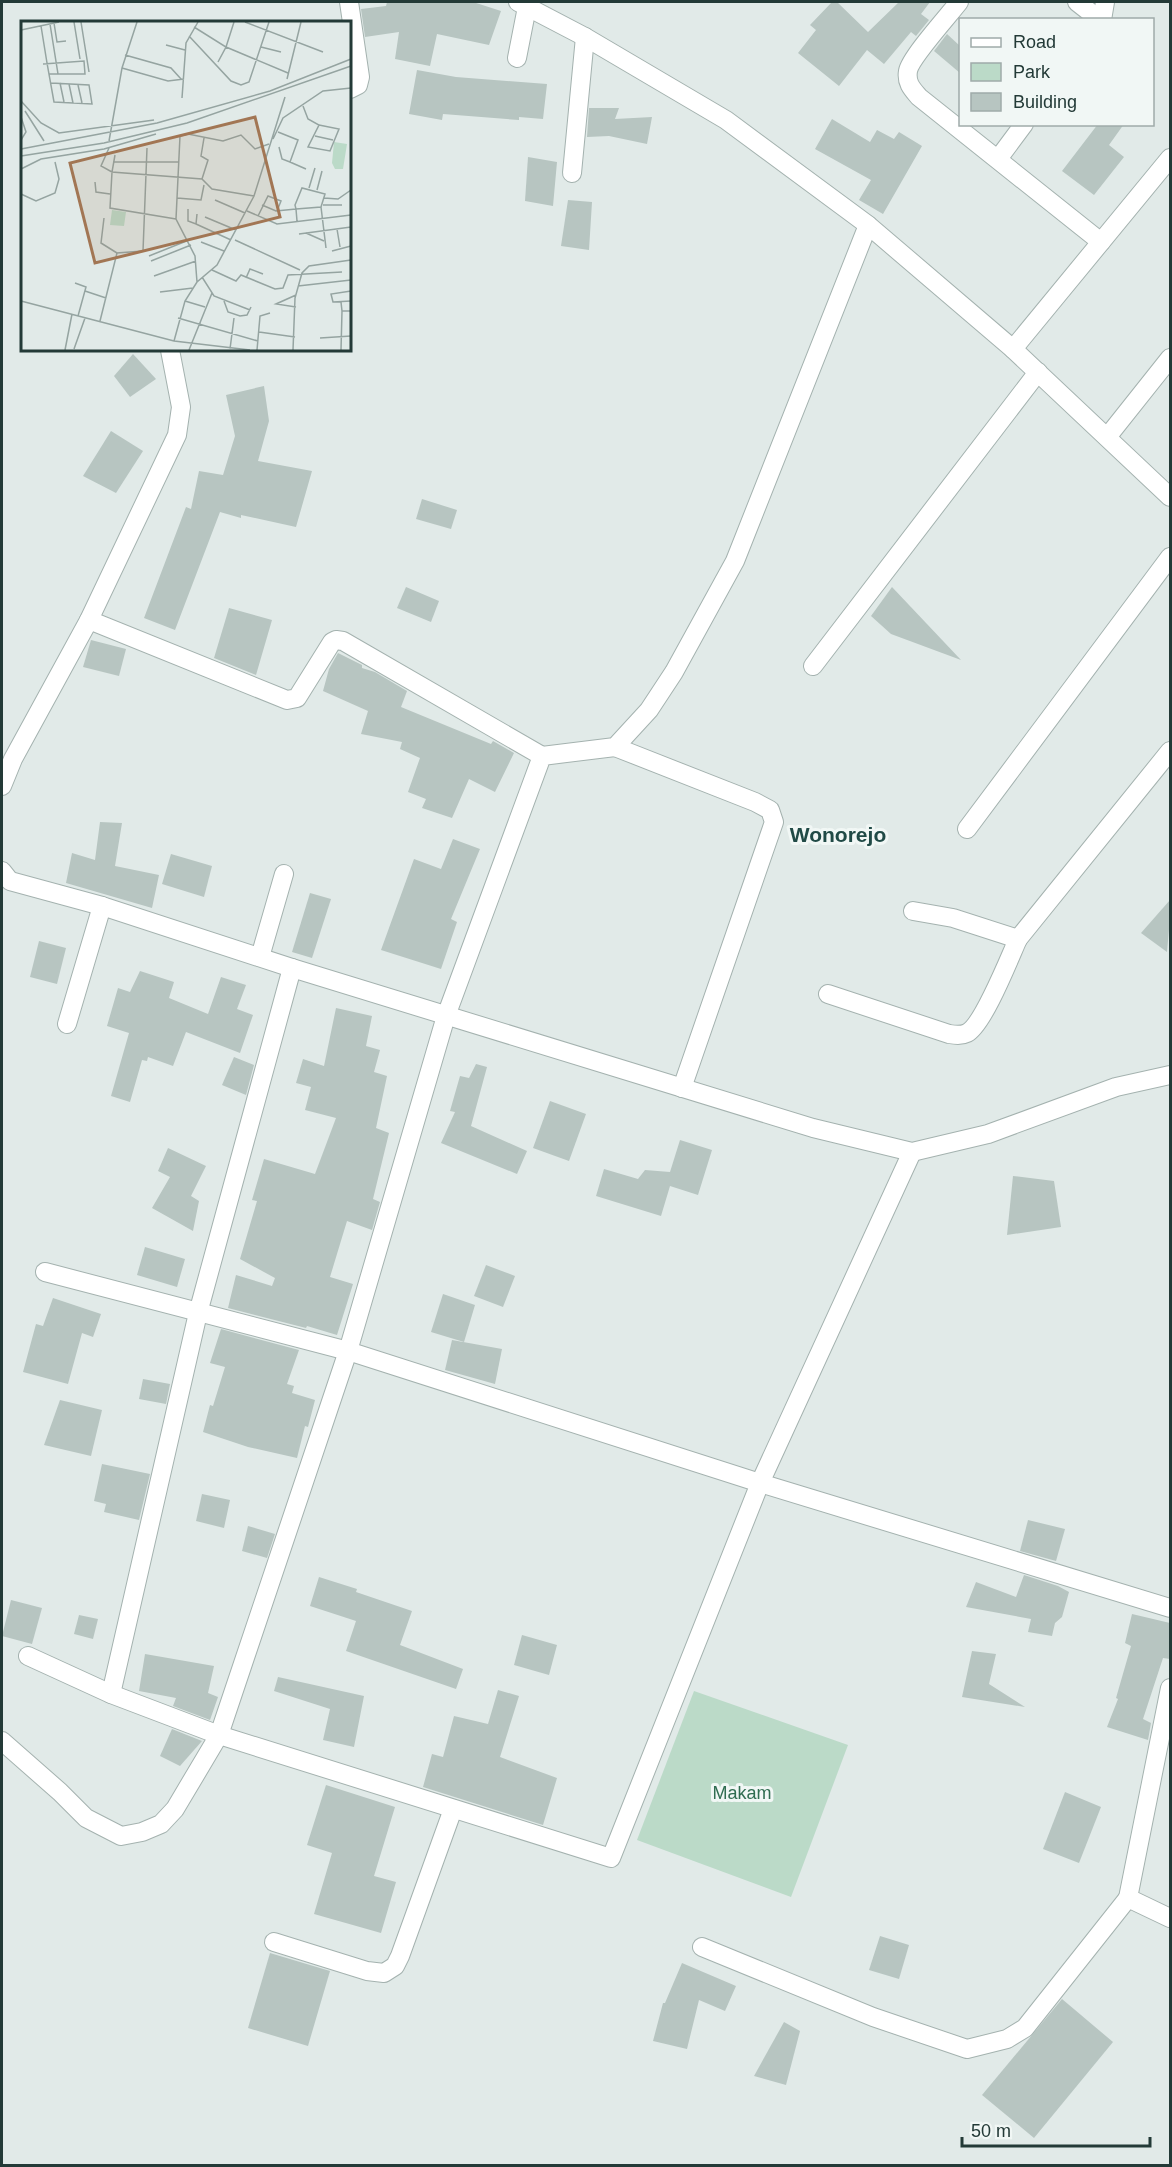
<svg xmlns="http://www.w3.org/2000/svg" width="1172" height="2167" font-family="Arial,sans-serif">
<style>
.green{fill:#bbdac8}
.building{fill:#b7c5c1}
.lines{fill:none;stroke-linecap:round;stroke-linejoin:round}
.minor-casing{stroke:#a4b2af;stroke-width:20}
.minor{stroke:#fff;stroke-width:18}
.labels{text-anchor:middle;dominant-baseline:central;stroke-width:6;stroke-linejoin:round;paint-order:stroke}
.park-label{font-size:18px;fill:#306d51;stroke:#f1f7f5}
.quarter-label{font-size:21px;font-weight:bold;fill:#204a46;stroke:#f1f7f5}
.inset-road{fill:none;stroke:#95a4a1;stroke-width:1.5}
.view{fill:#a27654;fill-opacity:0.15;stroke:#a27654;stroke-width:3}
.inset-edge{fill:none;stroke:#233a37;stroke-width:3}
</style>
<rect width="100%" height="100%" fill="#e1eae8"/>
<polygon class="green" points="694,1691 848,1745 791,1897 637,1840"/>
<g class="building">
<polygon points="387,2 473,2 501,11 489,45 437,34 430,66 395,59 399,32 365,37 361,9 386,6"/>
<polygon points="832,2 837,2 868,32 899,2 930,2 921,14 929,20 916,36 911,32 884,64 867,50 839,86 798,53 816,30 810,25"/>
<polygon points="947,34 960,46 960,73 934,51"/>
<polygon points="417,70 456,77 547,84 543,119 519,117 519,120 443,114 442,120 409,114"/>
<polygon points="589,108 619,108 615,119 652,117 647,144 609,136 587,137"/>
<polygon points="832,119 870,142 877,130 894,139 899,132 922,146 883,214 859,200 871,180 815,149"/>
<polygon points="1098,124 1124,124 1109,145 1124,157 1094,195 1062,171"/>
<polygon points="528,157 557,162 553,206 525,201"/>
<polygon points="568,200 592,202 589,250 561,246"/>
<polygon points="133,354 156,379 130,397 114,376"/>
<polygon points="264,386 269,421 258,461 312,471 296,527 241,515 241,518 220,512 175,630 144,618 186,507 191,509 199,471 223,475 235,436 226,395"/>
<polygon points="111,431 143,451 116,493 83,476"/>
<polygon points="422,499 457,510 451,529 416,519"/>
<polygon points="406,587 439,601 431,622 397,608"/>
<polygon points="892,587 961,660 891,634 871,616"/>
<polygon points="229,608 272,620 256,675 214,658"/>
<polygon points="91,640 126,649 119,676 83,667"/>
<polygon points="338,653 362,665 362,668 375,672 407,691 401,707 491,744 493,741 514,753 495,792 469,779 452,818 422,808 426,799 408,792 420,758 400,749 402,742 361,734 368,711 323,691 329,669"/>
<polygon points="100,822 122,823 115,866 159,875 152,908 66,883 72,853 95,860"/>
<polygon points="453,839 480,849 451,919 457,922 441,969 381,950 414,859 441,869"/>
<polygon points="171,854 212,866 204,897 162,884"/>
<polygon points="310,893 331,899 312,958 292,952"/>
<polygon points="1170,900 1170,918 1167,952 1141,933"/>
<polygon points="39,941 66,948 57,984 30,977"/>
<polygon points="140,971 174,982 169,998 208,1014 221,977 246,985 237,1009 253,1015 240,1053 186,1032 173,1066 148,1057 147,1061 142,1060 130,1102 111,1096 129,1033 107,1026 118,988 130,992"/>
<polygon points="336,1008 372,1016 366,1046 380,1050 374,1072 387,1076 376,1128 389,1133 373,1199 380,1202 372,1230 347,1221 330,1277 353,1284 337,1335 307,1326 306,1328 228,1308 236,1275 272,1286 275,1278 240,1259 257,1201 252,1200 264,1159 315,1174 336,1118 305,1110 311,1087 296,1083 303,1059 324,1066"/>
<polygon points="234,1057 254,1065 246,1095 222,1085"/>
<polygon points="476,1064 487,1067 471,1126 527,1151 517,1174 441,1143 455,1112 450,1111 460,1076 469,1078"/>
<polygon points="550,1101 586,1114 569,1161 533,1148"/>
<polygon points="680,1140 712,1150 698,1195 670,1186 661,1216 596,1196 604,1169 638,1179 645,1170 670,1172"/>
<polygon points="168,1148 206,1166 191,1196 199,1201 193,1231 152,1208 170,1177 158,1171"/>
<polygon points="1013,1176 1054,1181 1061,1227 1007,1235"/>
<polygon points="145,1247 185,1259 177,1287 137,1275"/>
<polygon points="486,1265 515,1276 503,1307 474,1296"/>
<polygon points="443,1294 475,1305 464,1342 431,1332"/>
<polygon points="53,1298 101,1314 93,1337 82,1333 68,1384 23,1372 36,1324 43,1326"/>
<polygon points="221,1329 299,1350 287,1384 294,1386 292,1393 315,1400 308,1427 305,1426 297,1458 248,1447 203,1432 210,1405 213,1406 225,1367 210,1363"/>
<polygon points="452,1340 502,1349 495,1384 445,1370"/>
<polygon points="143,1379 170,1384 166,1404 139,1399"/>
<polygon points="60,1400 102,1410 91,1456 44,1445"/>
<polygon points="102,1464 150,1474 139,1520 104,1512 106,1504 94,1501"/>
<polygon points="202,1494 230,1500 224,1528 196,1521"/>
<polygon points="1028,1520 1065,1529 1056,1561 1020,1551"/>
<polygon points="248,1526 275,1534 267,1558 242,1551"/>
<polygon points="1024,1575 1058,1586 1069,1592 1062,1617 1055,1623 1052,1636 1028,1632 1031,1619 966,1607 976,1582 1016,1597"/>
<polygon points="319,1577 357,1589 356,1592 412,1611 400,1645 463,1669 456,1689 346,1651 356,1621 310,1606"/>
<polygon points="11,1600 42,1608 32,1644 2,1636"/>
<polygon points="1132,1614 1170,1623 1170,1659 1163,1658 1143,1719 1151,1723 1148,1740 1107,1727 1118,1699 1116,1698 1131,1646 1125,1643"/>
<polygon points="79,1615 98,1619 93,1639 74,1634"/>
<polygon points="522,1635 557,1645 549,1675 514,1665"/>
<polygon points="972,1651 996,1654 989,1684 1025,1707 962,1697"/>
<polygon points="145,1654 214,1666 208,1693 218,1697 210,1720 173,1706 176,1698 139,1691"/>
<polygon points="278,1677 364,1696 354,1747 323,1740 330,1709 274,1691"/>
<polygon points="498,1690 519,1696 500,1757 557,1778 543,1825 423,1787 432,1754 443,1757 454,1716 488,1724"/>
<polygon points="172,1729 202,1741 180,1766 160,1756"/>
<polygon points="326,1785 395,1807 374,1876 396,1882 381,1933 314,1914 332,1853 307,1845"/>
<polygon points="1065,1792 1101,1807 1079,1863 1043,1849"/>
<polygon points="880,1936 909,1945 899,1979 869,1970"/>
<polygon points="270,1953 330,1971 308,2046 248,2028"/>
<polygon points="682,1963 736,1986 725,2011 699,2000 687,2049 653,2041 663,2003 665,2003"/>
<polygon points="1062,1999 1113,2042 1034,2138 982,2095"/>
<polygon points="784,2022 800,2031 786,2085 754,2076"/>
</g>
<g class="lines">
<defs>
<g id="minor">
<polyline points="349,2 360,77 358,85 350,89"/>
<polyline points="518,2 585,37 726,120 868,225 1013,349 1170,497"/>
<path d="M959,2c-10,13 -49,56 -51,69 -2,12 4,18 11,26l182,145"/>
<polyline points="1077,2 1100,20"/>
<polyline points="1102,20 1105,2"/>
<polyline points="517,58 527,7"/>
<polyline points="998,159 1024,124"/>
<polyline points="572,173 585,37"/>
<polyline points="1013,349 1170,158"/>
<polyline points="1108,436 1170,358"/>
<polyline points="89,620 287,700 297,698 332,642 336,640 343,641 542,756"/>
<polyline points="813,666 1038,372"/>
<polyline points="615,747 755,802 770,810 774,822 682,1088"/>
<polyline points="2,786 13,759 89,620 177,435 181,407 170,350"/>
<polyline points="967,829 1170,557"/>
<polyline points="2,871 10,881 102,906 292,968 813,1128 912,1152 988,1134 1116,1087 1170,1075"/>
<polyline points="1018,939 1170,751"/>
<polyline points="260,957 284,874"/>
<path d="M828,994l121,40c6,1 12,2 18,-1 16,-8 42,-74 51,-94l-65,-21 -40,-7"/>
<polyline points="67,1024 102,906"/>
<polyline points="45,1272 348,1351 760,1483 1170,1608"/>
<polyline points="28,1656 111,1694 219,1735 348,1351 446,1016 542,756 615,747 649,710 674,672 735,561 868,225"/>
<polyline points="1170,1688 1128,1898 1170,1918"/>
<polyline points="111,1694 198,1313 292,968"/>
<polyline points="2,1741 60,1792 86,1818 121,1836 142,1832 161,1824 175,1809 219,1735 611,1858 760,1483 912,1152"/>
<polyline points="274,1942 367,1971 384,1973 395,1966 400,1956 453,1809"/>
<polyline points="702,1947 873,2017 967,2049 1007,2039 1025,2028 1128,1898"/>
</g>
</defs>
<use href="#minor" class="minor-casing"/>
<use href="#minor" class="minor"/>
</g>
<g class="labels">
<g class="park-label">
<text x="742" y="1793">Makam</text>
</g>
<g class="quarter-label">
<text x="838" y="834">Wonorejo</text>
</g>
</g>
<g transform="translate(21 21)">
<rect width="330" height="330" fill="#e1eae8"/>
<path d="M313,121l13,2 -4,25h-8l-3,-6zM91,189l14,2 -2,14 -14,-1z" fill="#bbdac8"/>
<path class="inset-road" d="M53,1l6,37M60,1l8,50M213,1l-8,25 62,26M224,1l78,30M33,2l3,19 9,-1M29,3l8,50M20,5l6,37 7,39 38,2 -3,-19 -38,-2M173,6l32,20 -8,15M0,9l38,-8M168,15l42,45 10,4 8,-3 20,-60M145,24l19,5M240,26l20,5M104,34l46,13 10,11M22,43l41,-3 1,13h-36M101,47l46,13 16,-2M266,58l14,-57M39,62l4,19M48,63l4,19M57,64l4,18M161,77l4,-55 12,-21M0,80l20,22 18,10 95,-13M282,85l5,13 11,6 -11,22 22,4 9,-22 -20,-4M4,90l19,30M0,96l5,15 -5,8M257,111l20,8 -8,22 16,7M294,115l18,4M252,118l10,-21 40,-27 28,-3M88,120l13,-73 15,-46M258,126l3,12 8,3M88,127l-8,18 11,6 -2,36 66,11M0,128l136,-26 113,-32 81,-32M94,134l-3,17 90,7 10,10 42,7M0,135l83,-13 83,-20 164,-57M92,141h65M0,148l20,-10 63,-10 52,-15M181,158l6,-19 -7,-4 3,-18M74,161l1,10 14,2M288,167l6,-20M296,169l5,-19M0,173l15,7 19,-8 4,-14 -4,-17M156,177l24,2 3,-15M303,177l14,1 13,-9M194,179l30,13M241,184l14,6 20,-2 25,-2 4,-13 -23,-6 -7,17 1,4 1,12M302,184h19M300,186l5,41M167,188v12l8,3 1,-10M226,190l30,13 74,-9M237,195l10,-20 13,5 -4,10M184,196l31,13M83,197l-3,25 16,10M175,203l35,16M316,208l3,18M285,212l18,8M278,213l52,-7M214,219l65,30M180,221l23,9M311,230l19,-5M128,235l40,-16M130,240l40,-16M191,249l24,11 5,-6 34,14 8,-1 5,-13 54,-3M133,255l42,-15M181,256l12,19 36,14M225,257l4,-9 13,5M176,261l-2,-26 -19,-37 4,-83 8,-2 35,7 18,-6 14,14 14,-5M54,262l11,4 -8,29M277,265l53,-6M64,270l21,7M330,270l-20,3 2,8 18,-1M139,271l33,-4M275,274l-20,9 20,3M0,280l153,40 76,9M164,280l20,6M203,280l4,11 12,4 7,-1 4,-8M320,281l1,9h9M157,297l80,23M79,300l17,-68 26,-2 4,-103M238,311l36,5M299,317l31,-2M153,320l11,-40 12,-19 20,-17 37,-69 31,-99M53,328l11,-31M209,328l4,-31M44,329l7,-36M168,329l23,-57M236,329l3,-34 10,-3M272,329l2,-52 7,-25 7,-7 42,-6M320,329l1,-39"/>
<path class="view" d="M234,96l25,100 -185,46 -25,-100z"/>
<rect width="330" height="330" class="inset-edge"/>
</g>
<rect width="1172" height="2167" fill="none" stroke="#233a37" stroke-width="6"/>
<rect x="959" y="18" width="195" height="108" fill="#f1f7f5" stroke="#9faba9" stroke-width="1.5"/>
<rect x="971" y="38" width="30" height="9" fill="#ffffff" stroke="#9faba9" stroke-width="1.5"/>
<text x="1013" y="48" font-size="18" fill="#233a37">Road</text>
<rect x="971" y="63" width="30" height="18" fill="#bbdac8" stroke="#9faba9" stroke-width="1.5"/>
<text x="1013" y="78" font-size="18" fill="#233a37">Park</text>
<rect x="971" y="93" width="30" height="18" fill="#b7c5c1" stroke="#9faba9" stroke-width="1.5"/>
<text x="1013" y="108" font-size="18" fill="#233a37">Building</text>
<path d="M962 2137v9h188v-9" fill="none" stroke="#233a37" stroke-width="3"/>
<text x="971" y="2137" font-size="18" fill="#233a37" stroke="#f1f7f5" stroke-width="4.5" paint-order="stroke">50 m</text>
</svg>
